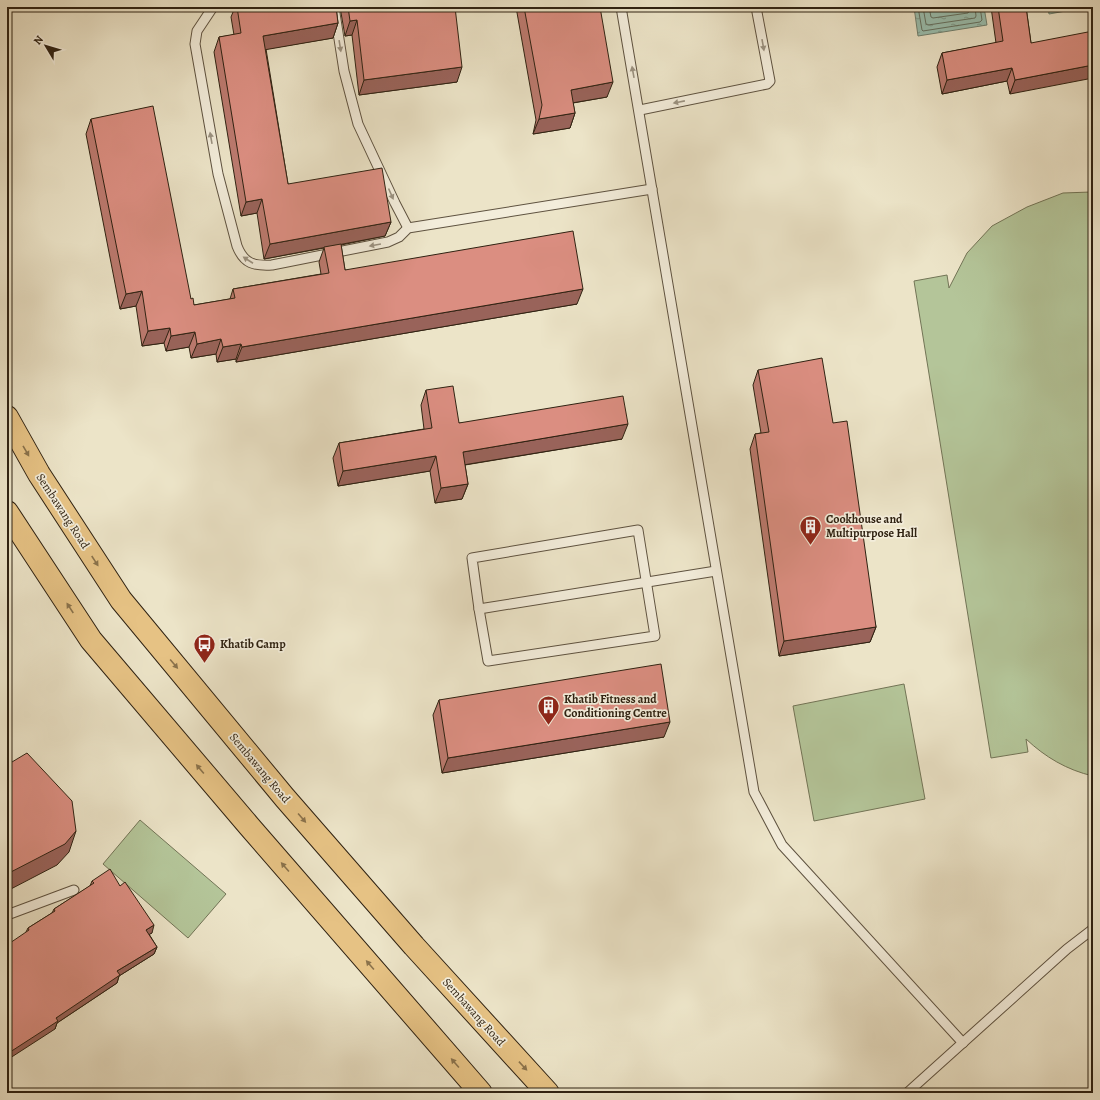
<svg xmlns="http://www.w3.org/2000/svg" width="1100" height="1100" font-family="Alegreya,serif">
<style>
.park{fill:#b4c599;stroke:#727456}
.water{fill:url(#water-ripples);stroke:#6f8070}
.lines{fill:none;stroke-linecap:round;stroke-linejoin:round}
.shore{stroke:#647060;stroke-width:1}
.service-casing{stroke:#5e5240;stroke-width:11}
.primary-casing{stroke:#2f2212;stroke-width:24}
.service{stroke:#f3eddb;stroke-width:9}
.primary{stroke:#e6c284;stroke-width:22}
.wall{fill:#bc7a6f;stroke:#2f2212}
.shaded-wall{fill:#99635a;stroke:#2f2212}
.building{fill:#db8e81;stroke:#2f2212}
.oneway{fill:#9b9281}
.oneway2{fill:#8a724b}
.labels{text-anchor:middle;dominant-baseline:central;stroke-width:3.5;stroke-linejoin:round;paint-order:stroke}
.street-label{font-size:12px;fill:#2f2212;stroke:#f3eddb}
.poi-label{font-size:12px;font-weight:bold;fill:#2f2212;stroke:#f3eddb;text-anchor:start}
</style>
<defs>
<pattern id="water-ripples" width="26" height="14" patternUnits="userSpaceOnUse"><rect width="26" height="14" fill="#9abfaf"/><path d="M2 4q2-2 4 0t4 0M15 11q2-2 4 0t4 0" fill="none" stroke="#7e9b8d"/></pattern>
</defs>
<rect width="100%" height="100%" fill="#ece4c8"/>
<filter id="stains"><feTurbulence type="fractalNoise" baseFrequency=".005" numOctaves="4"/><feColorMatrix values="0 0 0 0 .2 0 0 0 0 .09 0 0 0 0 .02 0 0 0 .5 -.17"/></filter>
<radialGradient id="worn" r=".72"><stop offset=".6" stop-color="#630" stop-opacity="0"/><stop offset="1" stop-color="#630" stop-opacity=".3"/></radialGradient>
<g class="park">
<path d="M1091,192h2v584c-26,-6 -48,-19 -67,-37l2,13 -37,6 -77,-477 33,-6 2,13 18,-35 25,-27 35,-19 36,-14z"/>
<polygon points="904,684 925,799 814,821 793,706"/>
<polygon points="140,820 226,894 188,938 103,864"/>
</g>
<g class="water">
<polygon points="914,7 984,7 987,25 918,36"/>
<polygon points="1048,7 1088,7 1049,14"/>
</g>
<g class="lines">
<g class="shore">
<polyline points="918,7 922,30 923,31 980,22 982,20 980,7"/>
<polyline points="923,7 926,24 928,25 975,18 976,16 975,7"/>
<polyline points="929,7 931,17 933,18 968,13 969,11 969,7"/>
</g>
<defs>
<g id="service">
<path d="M213,7l-16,24 -2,13 23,130 19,72c7,18 17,20 35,19l116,-23 11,-5 9,-9 244,-39"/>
<polyline points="334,7 344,71 358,124 395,203 408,228"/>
<polyline points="621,7 754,792 782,845 963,1043"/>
<polyline points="640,110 767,84 770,81 756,7"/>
<polygon points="638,530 655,636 488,661 479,609 472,558"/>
<polyline points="479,609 716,571"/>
<polyline points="7,915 74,890"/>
<polyline points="907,1093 1067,949 1093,929"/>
</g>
<g id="primary">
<polyline points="7,417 39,474 121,600 285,798 414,946 548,1093"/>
<polyline points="7,512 91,640 249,826 481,1093"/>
</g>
</defs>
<use href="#service" class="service-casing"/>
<use href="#primary" class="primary-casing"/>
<use href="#service" class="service"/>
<use href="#primary" class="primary"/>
</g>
<g class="wall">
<polygon points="235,7 336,7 338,23 333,38 266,49 288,184 391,222 385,236 341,245 345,270 577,304 236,362 236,359 217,362 216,354 191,358 189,347 166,351 164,343 142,346 136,306 120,309 86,134 91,119 194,305 230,299 233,289 321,274 319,262 324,248 264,259 257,213 241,216 214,52 219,37 234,35 231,17"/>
<polygon points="340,7 455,7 457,82 359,95 352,35 345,36"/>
<polygon points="516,7 600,7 607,97 573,103 575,113 570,128 533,134 536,120"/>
<polygon points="991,7 1026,7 1031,43 1010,94 1007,81 942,94 937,67 942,53 996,43"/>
<polygon points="758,370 833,423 876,627 870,642 779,656 750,449 755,434 761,433 753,385"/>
<polygon points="426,390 459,423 622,439 465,465 468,484 462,499 435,503 430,471 338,486 333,458 339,443 424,429 421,405"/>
<polygon points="439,700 664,737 442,773 433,715"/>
<polygon points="92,881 120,886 152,933 149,934 157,947 154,954 119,976 117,983 57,1023 55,1029 26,932 28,928 52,913 54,909 90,886"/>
</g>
<g class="shaded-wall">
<polygon points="357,20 352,35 345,36 350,21"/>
<polygon points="338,23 333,38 258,51 263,36"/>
<polygon points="1093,65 1093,78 1010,94 1015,80"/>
<polygon points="462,67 457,82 359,95 364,80"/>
<polygon points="1012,68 1007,81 942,94 947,80"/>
<polygon points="613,82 607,97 566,104 571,90"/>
<polygon points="575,113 570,128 533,134 539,119"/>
<polygon points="262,199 257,213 241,216 246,202"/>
<polygon points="391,222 385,236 264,259 270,244"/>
<polygon points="583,289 577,304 236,362 242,347"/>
<polygon points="142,291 136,306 120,309 126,294"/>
<polygon points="170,328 164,343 142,346 148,331"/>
<polygon points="195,332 189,347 166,351 171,336"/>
<polygon points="221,339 216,354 191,358 197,344"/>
<polygon points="241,344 236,359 217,362 223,347"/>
<polygon points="628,424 622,439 457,466 463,452"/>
<polygon points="436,456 430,471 338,486 343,471"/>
<polygon points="468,484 462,499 435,503 441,488"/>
<polygon points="876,627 870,642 779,656 784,641"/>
<polygon points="670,722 664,737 442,773 448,758"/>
<polygon points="76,831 69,852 57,865 7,891 7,874"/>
<polygon points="154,925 152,933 143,938 146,930"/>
<polygon points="157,947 154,954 119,976 117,983 57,1023 55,1029 7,1060 7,1054 56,1018 117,971"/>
</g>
<g class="building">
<polygon points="237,7 336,7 338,23 263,36 288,184 382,168 391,222 270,244 262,199 246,202 219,37 241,33"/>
<polygon points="348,7 455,7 462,67 364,80 357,20 350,21"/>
<polygon points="524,7 600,7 613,82 571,90 575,113 539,119 542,105"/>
<polygon points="998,7 1026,7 1031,43 1093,31 1093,65 1015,80 1012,68 947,80 942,53 1003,41"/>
<polygon points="153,106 191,299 193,298 194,305 235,298 233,289 329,273 324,247 341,244 345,270 573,231 583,289 242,347 241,344 223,347 221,339 197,344 195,332 171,336 170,328 148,331 142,291 126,294 91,119"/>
<polygon points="822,358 833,423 847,421 876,627 784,641 755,434 769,432 758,370"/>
<polygon points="453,386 459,423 623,396 628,424 463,452 468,484 441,488 436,456 343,471 339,443 432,428 426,390"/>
<polygon points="661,664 670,722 448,758 439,700"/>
<polygon points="27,753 72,801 76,831 65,844 7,874 7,765"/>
<polygon points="110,869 120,886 125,882 154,925 146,930 157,947 117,971 120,975 56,1018 58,1021 7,1054 7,945 29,930 28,928 55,911 54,909 94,883 92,881"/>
</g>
<defs><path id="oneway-solid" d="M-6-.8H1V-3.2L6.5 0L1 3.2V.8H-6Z"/></defs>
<g class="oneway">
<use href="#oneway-solid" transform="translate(763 45) rotate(80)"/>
<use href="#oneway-solid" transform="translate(340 46) rotate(81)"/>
<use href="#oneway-solid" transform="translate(633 72) rotate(-100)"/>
<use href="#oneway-solid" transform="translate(679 102) rotate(169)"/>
<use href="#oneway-solid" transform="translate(211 138) rotate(-100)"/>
<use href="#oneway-solid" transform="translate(391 194) rotate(66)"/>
<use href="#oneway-solid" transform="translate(375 245) rotate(170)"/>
<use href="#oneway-solid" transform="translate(248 260) rotate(-147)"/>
</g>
<g class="oneway2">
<use href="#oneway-solid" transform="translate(26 451) rotate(60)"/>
<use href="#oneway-solid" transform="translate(95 561) rotate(57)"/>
<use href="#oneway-solid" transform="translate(70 608) rotate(-123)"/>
<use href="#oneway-solid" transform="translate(174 664) rotate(50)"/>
<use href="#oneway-solid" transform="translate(200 769) rotate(-130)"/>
<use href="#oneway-solid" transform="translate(302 818) rotate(49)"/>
<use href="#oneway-solid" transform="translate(285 867) rotate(-131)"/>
<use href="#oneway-solid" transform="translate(370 965) rotate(-131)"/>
<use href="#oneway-solid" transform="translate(455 1063) rotate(-131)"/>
<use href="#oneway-solid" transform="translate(523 1066) rotate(47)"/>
</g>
<defs>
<symbol id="building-pin" viewBox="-11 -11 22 30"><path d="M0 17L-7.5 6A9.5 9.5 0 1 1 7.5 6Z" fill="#8f2418" stroke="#f3eddb"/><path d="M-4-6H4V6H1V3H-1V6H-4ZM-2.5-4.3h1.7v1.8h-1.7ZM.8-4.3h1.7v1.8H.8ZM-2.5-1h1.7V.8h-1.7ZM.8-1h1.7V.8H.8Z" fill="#fff"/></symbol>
<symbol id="bus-pin" viewBox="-11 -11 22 30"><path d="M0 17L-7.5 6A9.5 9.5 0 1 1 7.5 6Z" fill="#8f2418" stroke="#f3eddb"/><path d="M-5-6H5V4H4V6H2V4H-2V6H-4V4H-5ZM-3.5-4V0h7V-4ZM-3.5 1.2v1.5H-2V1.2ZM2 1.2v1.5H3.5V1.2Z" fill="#fff"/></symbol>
</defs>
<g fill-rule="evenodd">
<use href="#building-pin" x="798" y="514" width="25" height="34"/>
<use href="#bus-pin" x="192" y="632" width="25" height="34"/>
<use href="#building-pin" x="536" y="694" width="25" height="34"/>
</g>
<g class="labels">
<g class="street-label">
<text transform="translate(63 511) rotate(57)">Sembawang Road</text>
<text transform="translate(260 768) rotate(50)">Sembawang Road</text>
<text transform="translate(474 1012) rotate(48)">Sembawang Road</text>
</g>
<g class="poi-label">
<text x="826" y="519">Cookhouse and<tspan x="826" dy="14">Multipurpose Hall</tspan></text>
<text x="220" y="644">Khatib Camp</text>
<text x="564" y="699">Khatib Fitness and<tspan x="564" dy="14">Conditioning Centre</tspan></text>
</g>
</g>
<rect width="1100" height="1100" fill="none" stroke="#ece4c8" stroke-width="24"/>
<rect x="8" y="8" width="1084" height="1084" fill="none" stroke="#2f2212" stroke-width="2"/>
<rect x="12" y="12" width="1076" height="1076" fill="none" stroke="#2f2212"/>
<g transform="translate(46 46) rotate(308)" stroke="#f3eddb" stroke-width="3" paint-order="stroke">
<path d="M0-3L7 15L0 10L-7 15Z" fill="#2f2212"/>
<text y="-6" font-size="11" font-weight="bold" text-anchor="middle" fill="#2f2212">N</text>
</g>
<rect width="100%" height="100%" filter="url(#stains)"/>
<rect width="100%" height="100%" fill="url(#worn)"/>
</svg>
